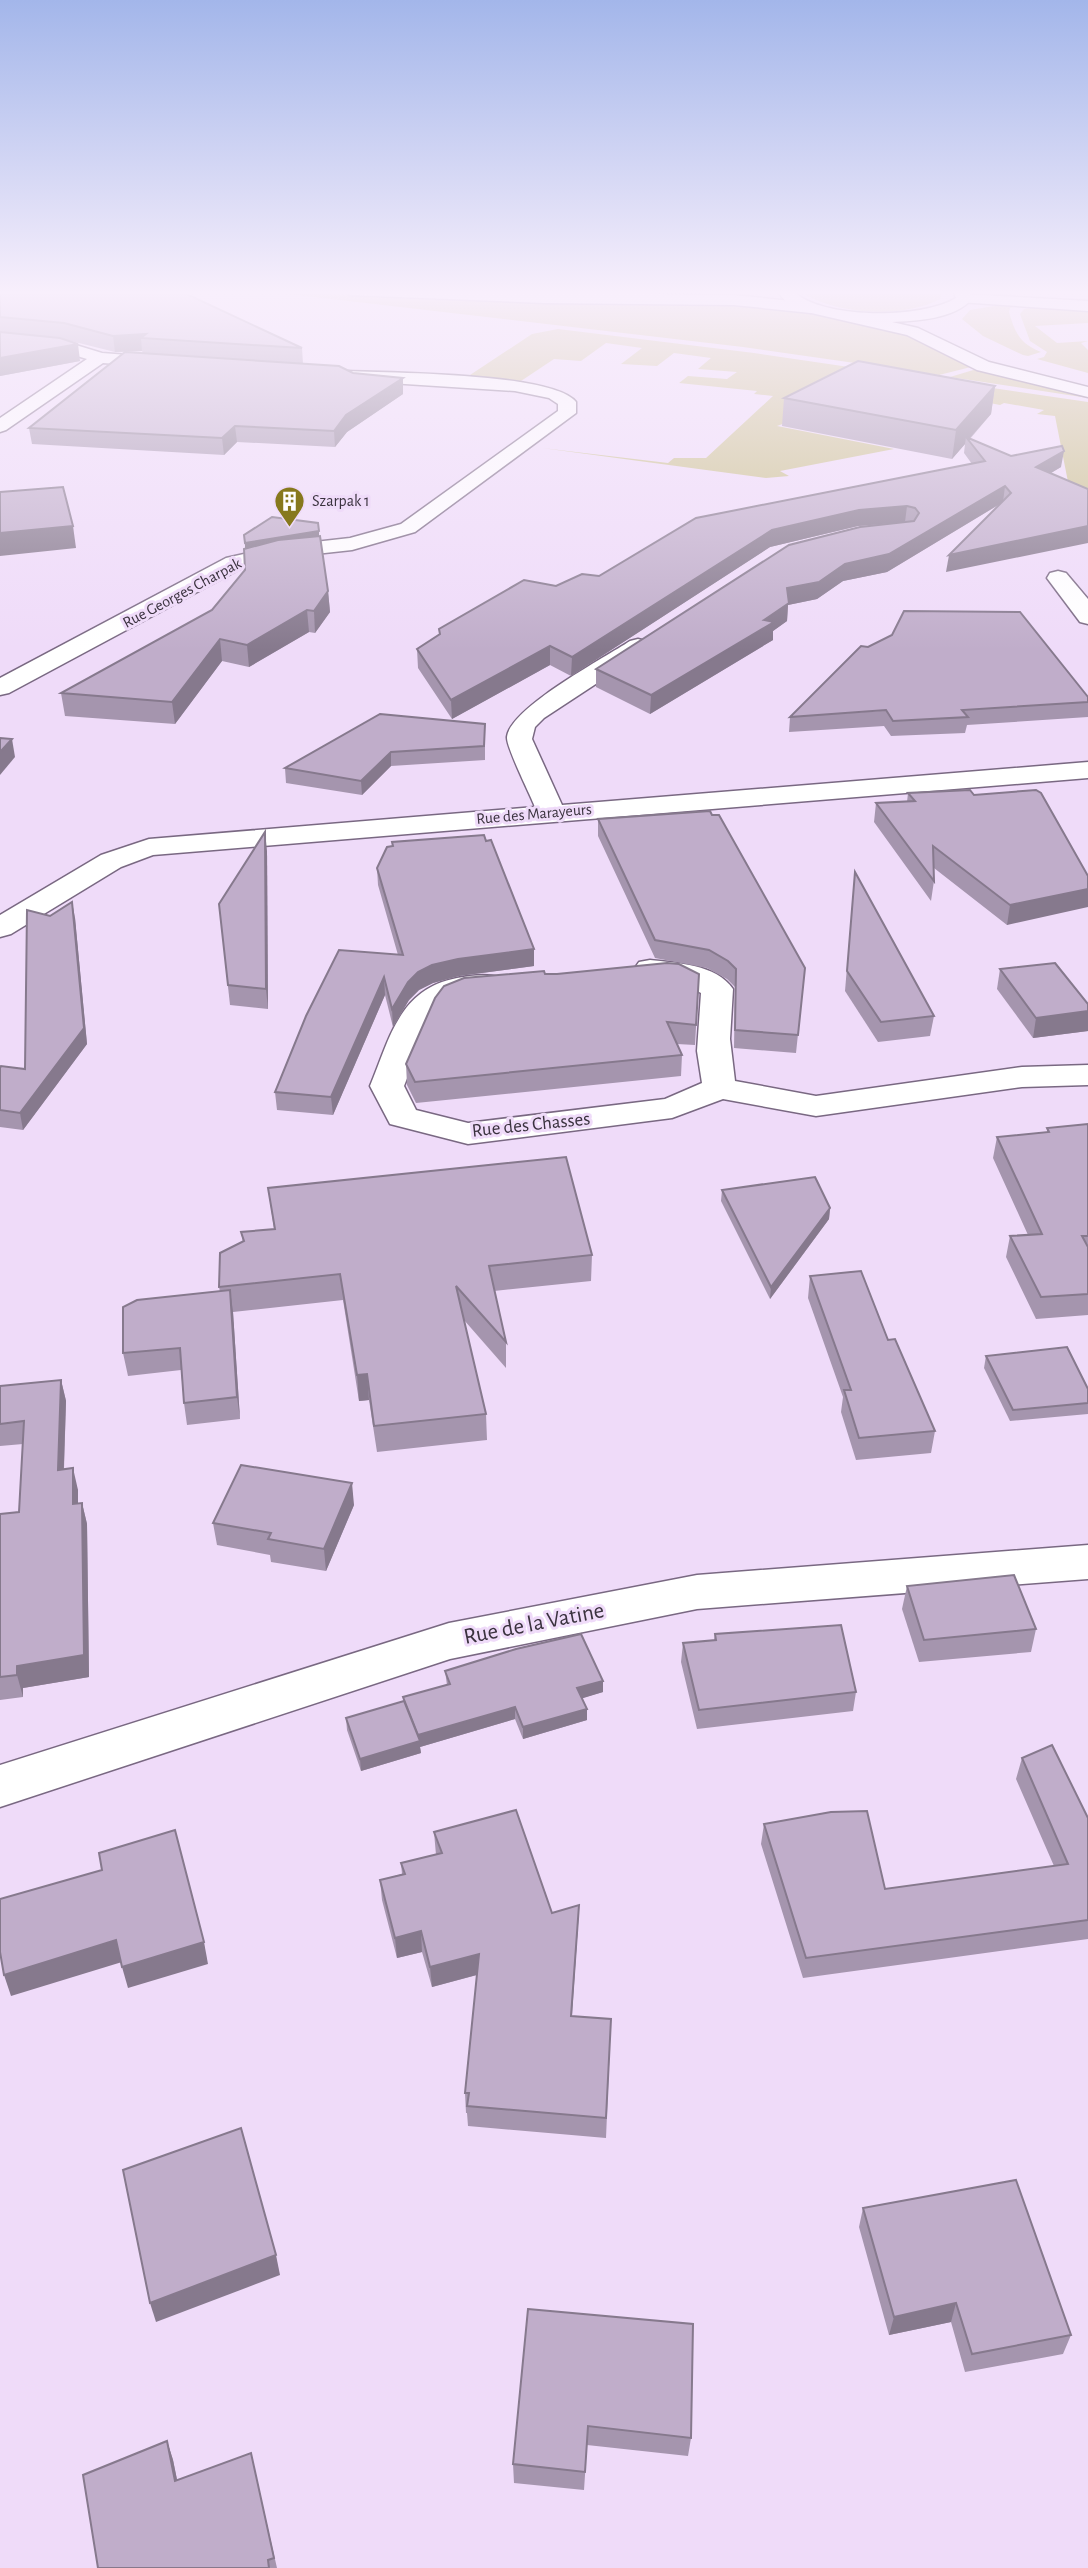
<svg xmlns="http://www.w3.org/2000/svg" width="1088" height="2568" font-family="'Alegreya Sans',sans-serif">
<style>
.green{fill:#c9bf89}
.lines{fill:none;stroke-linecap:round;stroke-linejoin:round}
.minor-casing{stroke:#796882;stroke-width:3}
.major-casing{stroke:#796882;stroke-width:3}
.highway-casing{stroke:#796882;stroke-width:3}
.minor{fill:#fff;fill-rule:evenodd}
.major{fill:#fff;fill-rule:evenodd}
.highway{fill:#fff;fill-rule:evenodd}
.wall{fill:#a595ae}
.shaded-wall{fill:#86798d}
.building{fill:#c0adca;stroke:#86798d;stroke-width:2}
.labels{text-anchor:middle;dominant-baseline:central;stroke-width:6;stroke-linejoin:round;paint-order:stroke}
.far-poi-label{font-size:16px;fill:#3a323e;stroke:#efdbf9;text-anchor:start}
.far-street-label{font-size:16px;fill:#3a323e;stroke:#efdbf9}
.street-label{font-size:19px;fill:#3a323e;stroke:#efdbf9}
.near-street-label{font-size:23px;fill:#3a323e;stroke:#efdbf9}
</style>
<rect width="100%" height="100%" fill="#efdbf9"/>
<g class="green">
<polygon points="254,290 434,300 701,301 786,308 888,326 975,366 939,375 743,347"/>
<path d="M805,290h134l3,3 -2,6c-35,19 -99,16 -134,-4z"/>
<path d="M1000,305l18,1 -8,2 -1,4c6,21 11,32 32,40l-13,4 -5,-1 -40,-19 -21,-17 8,-9z"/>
<polygon points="1031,308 1088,311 1088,323 1035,326 1057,343 1088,341 1081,343 1088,350 1088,373 1037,359 1044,357 1047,352 1030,341 1020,314 1024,309"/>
<polygon points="558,329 754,353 1088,402 1088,494 1070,492 1055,416 1037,414 1044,410 1004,403 1000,405 893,384 777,426 894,449 780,471 789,476 766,478 542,448 668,463 674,458 706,458 773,396 754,394 757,391 679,383 688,376 727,379 737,372 698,369 711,358 674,353 657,366 621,364 642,348 606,343 581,361 554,359 521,381 467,377 532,334"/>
<polygon points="980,368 1088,393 1088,398 950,377"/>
</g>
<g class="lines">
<defs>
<g id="minor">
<polygon points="964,294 1088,301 1088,311 959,302 956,299 959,296"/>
<polygon points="0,336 66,342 102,353 167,358 175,363 167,368 103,363 6,430 0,432 0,418 87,359 64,352 0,346"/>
<path d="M349,371c42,2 205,2 227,31v11l-161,119 -63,18 -73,8 -37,10 -233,125 -9,2v-17l226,-120 53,-12 71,-8 51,-14 157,-113v-7l-9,-6 -34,-7 -172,-11 -3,-4 3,-4z"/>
<polygon points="1058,571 1066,573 1088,599 1088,624 1080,622 1047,578 1050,573"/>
<path d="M638,639l8,2 4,5 -4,5 -102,67 -9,9 -3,12 30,66 526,-43v16l-935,77 -32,12 -110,67 -11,3v-22l101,-60 48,-16 386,-32c-5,-13 -29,-60 -28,-70 3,-29 97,-79 123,-96z"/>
<path d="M650,960c27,3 66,4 83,29l-3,50 5,42 81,15 206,-29 66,-2v20l-66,2 -206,29 -93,-17 -51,19 -204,26 -78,-20 -20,-38c20,-48 29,-97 87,-108 15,-3 29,-4 43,-1l5,7 -5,7 -41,6 -17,9 -15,21 -23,59 12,24 52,13 197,-24 37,-16 -5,-32 4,-58 -22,-11 -40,-6 -5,-7 5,-7z"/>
<polygon points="1088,1545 1088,1579 697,1609 450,1659 0,1807 0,1765 449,1623 697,1575"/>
</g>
<path id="major" d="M776,290h16c28,30 131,29 164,8l-3,-8h16l3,9c-18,20 -55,22 -80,23l26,6 71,34 99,25v10l-111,-27 -70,-35 -100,-23 -19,-8z"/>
<polygon id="highway" points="343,290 734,295 811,303 819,308 811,313 734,305 544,303 350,295"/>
</defs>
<use href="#minor" class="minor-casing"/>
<use href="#major" class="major-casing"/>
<use href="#highway" class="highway-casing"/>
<use href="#minor" class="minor"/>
<use href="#major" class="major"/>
<use href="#highway" class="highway"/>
</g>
<g class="wall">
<polygon points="0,290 302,348 303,364 403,394 347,432 335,447 237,442 224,455 32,444 29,428 143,353 142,351 115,352 63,339 80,361 0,376"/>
<polygon points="995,386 991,414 970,439 1011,456 1061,467 1051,473 946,572 1000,504 887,572 843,581 817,599 788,605 787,621 773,631 773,640 650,714 596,687 596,669 879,525 858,526 770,547 571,676 550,665 452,719 418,668 417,649 439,635 439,629 556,586 599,576 972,464 964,453 965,444 952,459 782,426 784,398"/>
<polygon points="319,536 328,591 330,612 315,633 309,632 249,667 222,661 175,724 65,716 61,693 212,610"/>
<polygon points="1088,697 1088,717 967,725 965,733 891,736 884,726 789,732 790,717"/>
<polygon points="485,724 485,760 391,766 362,795 286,783 285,768"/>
<polygon points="908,793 974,795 1088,876 1007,925 934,868 934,881 931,901 874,822 876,803 907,802"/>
<polygon points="712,815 805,968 796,1053 734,1048 735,987 727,979 707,968 655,958 598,836 598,819"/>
<polygon points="486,841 534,966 459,976 433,983 419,990 409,1000 393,1027 385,995 333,1115 277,1110 275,1092 398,955 378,885 377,868 392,846 392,842"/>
<polygon points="267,851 268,1009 230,1005 219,904"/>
<polygon points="855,872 934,1016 930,1036 878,1042 845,991"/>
<polygon points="50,916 75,918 87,1044 23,1130 0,1127 0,1068 25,1069"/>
<polygon points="1000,969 1088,1004 1088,1031 1033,1038 997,989"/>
<polygon points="545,974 699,974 695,1045 677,1044 682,1055 681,1076 416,1103 407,1085 406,1064"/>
<polygon points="1088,1124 1088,1315 1036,1319 1006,1257 1010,1236 1028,1235 993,1158 997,1137 1047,1133 1047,1128"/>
<polygon points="268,1188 592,1255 591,1281 494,1291 506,1342 506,1368 464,1320 486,1414 487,1440 377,1452 369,1400 359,1401 343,1300 233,1312 240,1419 187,1425 184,1403 181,1370 128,1376 123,1353 220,1292 219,1287 243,1242 241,1232 274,1229"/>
<polygon points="722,1190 830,1208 829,1219 770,1299 721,1201"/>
<polygon points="810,1276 935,1431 931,1453 856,1460 841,1412 843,1397 808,1298"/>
<polygon points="986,1356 1088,1389 1088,1414 1010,1421 984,1368"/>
<polygon points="61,1380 66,1401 64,1469 78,1490 78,1503 82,1503 87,1524 89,1677 23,1688 23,1697 0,1700 0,1514 19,1512 23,1444 0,1446 0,1386"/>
<polygon points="354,1505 326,1571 271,1562 270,1555 217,1545 213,1523"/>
<polygon points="907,1586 1036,1629 1031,1652 919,1662 902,1609"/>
<polygon points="715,1634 856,1692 853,1711 697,1729 681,1662 683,1643 714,1640"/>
<polygon points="445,1671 603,1681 603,1692 582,1698 587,1720 523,1739 515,1719 420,1747 421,1753 361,1771 347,1730 346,1718 404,1701 403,1697 447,1685"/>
<polygon points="1022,1758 1088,1818 1088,1939 803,1978 761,1844 764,1824 885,1889 1054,1866 1016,1779"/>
<polygon points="434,1832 552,1913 579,1905 578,1925 572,2016 611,2019 606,2138 468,2126 467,2113 466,2113 465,2093 477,1975 432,1987 422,1952 397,1958 382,1900 380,1880 402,1874 401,1863 436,1855"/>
<polygon points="863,2208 1071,2335 1063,2354 965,2372 951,2322 889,2335 859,2227"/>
<polygon points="528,2309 691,2438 688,2456 587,2445 584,2490 514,2483 513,2464"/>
<polygon points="167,2441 173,2460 177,2480 255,2471 277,2568 98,2568"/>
</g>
<g class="shaded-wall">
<polygon points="146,334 141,338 142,351 115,352 113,336"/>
<polygon points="78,344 80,361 0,376 0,358"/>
<polygon points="403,378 403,394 347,432 335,447 334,431 346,415"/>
<polygon points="995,386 991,414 968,440 966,437 965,444 952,459 956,430"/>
<polygon points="235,426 237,442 224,455 222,438"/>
<polygon points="1064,451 1061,467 1034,483 1036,467"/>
<polygon points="1005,486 1003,502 887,572 843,581 817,599 788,605 787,621 773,631 773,640 650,714 651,695 787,588 845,564"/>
<polygon points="907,506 905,522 858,526 770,547 571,676 572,657 772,530 859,510"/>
<polygon points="73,526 76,548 0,556 0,533"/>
<polygon points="1088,526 1088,543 946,572 949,555"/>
<polygon points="319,531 319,539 245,551 245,543"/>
<polygon points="328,591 330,612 315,633 314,611"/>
<polygon points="307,610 309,632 249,667 247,645"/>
<polygon points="220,639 222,661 175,724 172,702"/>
<polygon points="550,646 550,665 452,719 451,700"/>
<polygon points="12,739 15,757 0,775 0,752"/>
<polygon points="391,752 391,766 362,795 361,781"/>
<polygon points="265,832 267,851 268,1009 266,989"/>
<polygon points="1088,889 1088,907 1007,925 1010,905"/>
<polygon points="72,902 75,918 87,1044 23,1130 20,1113"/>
<polygon points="534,949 534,966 459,976 433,983 419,990 409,1000 393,1027 392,1009 408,982 418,972 432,965 458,959"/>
<polygon points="384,977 385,995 333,1115 331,1097"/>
<polygon points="1088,1011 1088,1031 1033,1038 1036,1018"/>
<polygon points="830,1208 829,1219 770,1299 771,1287"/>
<polygon points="230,1290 233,1312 240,1419 237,1397"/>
<polygon points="367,1374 369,1400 359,1401 357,1375"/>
<polygon points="61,1380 66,1401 63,1491 58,1470"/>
<polygon points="73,1468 78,1490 78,1526 73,1504"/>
<polygon points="352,1483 354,1505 326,1571 324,1549"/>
<polygon points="82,1503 87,1524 89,1677 23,1688 23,1697 17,1675 17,1666"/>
<polygon points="603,1681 603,1692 577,1700 577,1688"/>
<polygon points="515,1707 515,1719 420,1747 421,1753 361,1771 360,1759 418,1735"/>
<polygon points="587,1709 587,1720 523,1739 523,1727"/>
<polygon points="579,1905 578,1925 570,2036 571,2016"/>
<polygon points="421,1931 422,1952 397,1958 395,1938"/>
<polygon points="116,1940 122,1962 11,1996 4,1975"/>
<polygon points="204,1942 208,1964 128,1988 122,1967"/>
<polygon points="479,1954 480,1974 432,1987 430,1967"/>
<polygon points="276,2255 280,2275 156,2322 150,2303"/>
<polygon points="956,2303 951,2322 889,2335 894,2317"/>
<polygon points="167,2441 173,2460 181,2499 175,2481"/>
</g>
<g class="building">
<polygon points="0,290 157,290 180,291 302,348 141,338 146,334 113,336 64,323 0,317"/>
<polygon points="0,332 60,338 78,344 0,358"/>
<polygon points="125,352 339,366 353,373 403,378 346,415 334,431 235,426 222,438 29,428"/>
<polygon points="858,361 995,386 956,430 784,398"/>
<polygon points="966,437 1011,456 1062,446 1064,451 1036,467 1088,489 1088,526 949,555 1011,493 1005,486 889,554 845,564 819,582 787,588 789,603 764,620 774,622 651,695 596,669 789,545 860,527 914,521 919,513 915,508 907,506 859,510 772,530 572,657 550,646 451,700 417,649 440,634 439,629 524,580 556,586 582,574 599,576 696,518 985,461"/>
<polygon points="63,487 73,526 0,533 0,492"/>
<polygon points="272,517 318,523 319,531 245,543 244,535"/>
<polygon points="320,536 328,591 314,611 307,610 247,645 220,639 172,702 61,693 212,610 245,570 244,549 278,540"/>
<polygon points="904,611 1020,612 1088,697 1088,702 962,710 968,717 893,721 886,710 790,717 861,646 868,647 892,635"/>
<polygon points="380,714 485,724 484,746 391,752 361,781 285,768"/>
<polygon points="0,738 12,739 0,752"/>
<polygon points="970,790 974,795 1036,790 1041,793 1088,876 1088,889 1010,905 933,846 934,881 876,803 915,801 908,793"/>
<polygon points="710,811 712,815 719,815 805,968 798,1035 735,1030 736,969 728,961 709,950 655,940 598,819"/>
<polygon points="265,832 266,989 228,985 219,904"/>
<polygon points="484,835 486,841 491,840 534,949 458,959 432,965 418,972 408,982 392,1009 384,977 331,1097 275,1092 306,1016 339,950 403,955 377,868 387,847 393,846 392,842"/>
<polygon points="855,872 934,1016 881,1022 847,971"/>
<polygon points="72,902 84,1028 20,1113 0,1110 0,1068 1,1066 25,1069 27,910 50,916"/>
<polygon points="667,963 679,964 699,974 696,1025 667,1022 682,1055 415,1082 406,1064 435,998 444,986 464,978 544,971 545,974 557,974"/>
<polygon points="1055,963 1088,1004 1088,1011 1036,1018 1000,969"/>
<polygon points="1088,1124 1088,1236 1082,1236 1088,1247 1088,1294 1041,1297 1010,1236 1042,1234 997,1137 1049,1132 1047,1128"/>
<polygon points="566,1157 592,1255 489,1266 506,1342 456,1286 486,1414 374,1426 367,1374 357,1375 340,1274 219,1287 220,1253 244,1241 241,1232 275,1229 268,1188"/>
<polygon points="815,1177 830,1208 771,1287 722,1190"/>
<polygon points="861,1271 888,1340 895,1339 935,1431 859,1438 844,1390 851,1390 810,1276"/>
<polygon points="230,1290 237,1397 184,1403 180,1348 123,1353 123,1307 137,1300"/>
<polygon points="1067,1347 1088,1389 1088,1403 1013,1410 986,1356"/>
<polygon points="61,1380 58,1470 73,1468 73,1504 82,1503 84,1655 17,1666 17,1675 0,1677 0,1514 19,1512 24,1421 0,1424 0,1386"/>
<polygon points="241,1465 352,1483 324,1549 268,1539 271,1533 213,1523"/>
<polygon points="1014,1575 1036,1629 924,1640 907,1586"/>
<polygon points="841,1625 856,1692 699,1710 683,1643 716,1640 715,1634"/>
<polygon points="581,1634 603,1681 577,1688 587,1709 523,1727 515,1707 418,1735 403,1697 450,1684 445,1671 516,1649"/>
<polygon points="404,1701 420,1741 360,1759 346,1718"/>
<polygon points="1052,1745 1088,1818 1088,1920 806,1958 764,1824 831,1812 867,1811 885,1889 1068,1864 1022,1758"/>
<polygon points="516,1810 552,1913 579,1905 571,2016 611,2019 606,2118 467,2106 469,2093 465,2093 479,1954 430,1967 421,1931 395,1938 380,1880 405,1874 401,1863 442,1853 434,1832"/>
<polygon points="175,1830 204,1942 122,1967 116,1940 4,1975 0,1952 0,1899 102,1870 99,1853"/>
<polygon points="241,2128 276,2255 150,2303 123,2170"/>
<polygon points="1016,2180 1071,2335 972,2354 956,2303 894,2317 863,2208"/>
<polygon points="528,2309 693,2324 691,2438 588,2426 585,2472 513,2464"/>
<polygon points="167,2441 175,2481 251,2453 274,2558 268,2560 269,2568 98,2568 83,2475"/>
</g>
<linearGradient id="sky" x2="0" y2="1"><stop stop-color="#a3b6ea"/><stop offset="0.45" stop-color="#f8effc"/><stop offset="1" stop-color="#f8effc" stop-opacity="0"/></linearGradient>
<rect width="1088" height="650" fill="url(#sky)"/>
<defs>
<symbol id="building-pin" viewBox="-11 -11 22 30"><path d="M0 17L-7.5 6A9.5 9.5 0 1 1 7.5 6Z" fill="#87791d" stroke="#efdbf9"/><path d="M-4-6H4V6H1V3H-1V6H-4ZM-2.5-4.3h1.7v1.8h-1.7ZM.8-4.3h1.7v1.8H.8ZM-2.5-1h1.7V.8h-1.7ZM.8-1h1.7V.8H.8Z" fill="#fff"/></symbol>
</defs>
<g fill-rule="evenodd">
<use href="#building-pin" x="272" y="484" width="35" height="47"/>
</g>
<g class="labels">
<g class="far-poi-label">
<text x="312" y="501">Szarpak 1</text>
</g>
<g class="far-street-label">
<text transform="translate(182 593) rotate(-28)">Rue Georges Charpak</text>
<text transform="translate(534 814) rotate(-5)">Rue des Marayeurs</text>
</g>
<g class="street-label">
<text transform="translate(531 1125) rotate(-6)">Rue des Chasses</text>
</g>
<g class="near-street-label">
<text transform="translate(534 1624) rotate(-11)">Rue de la Vatine</text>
</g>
</g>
</svg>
